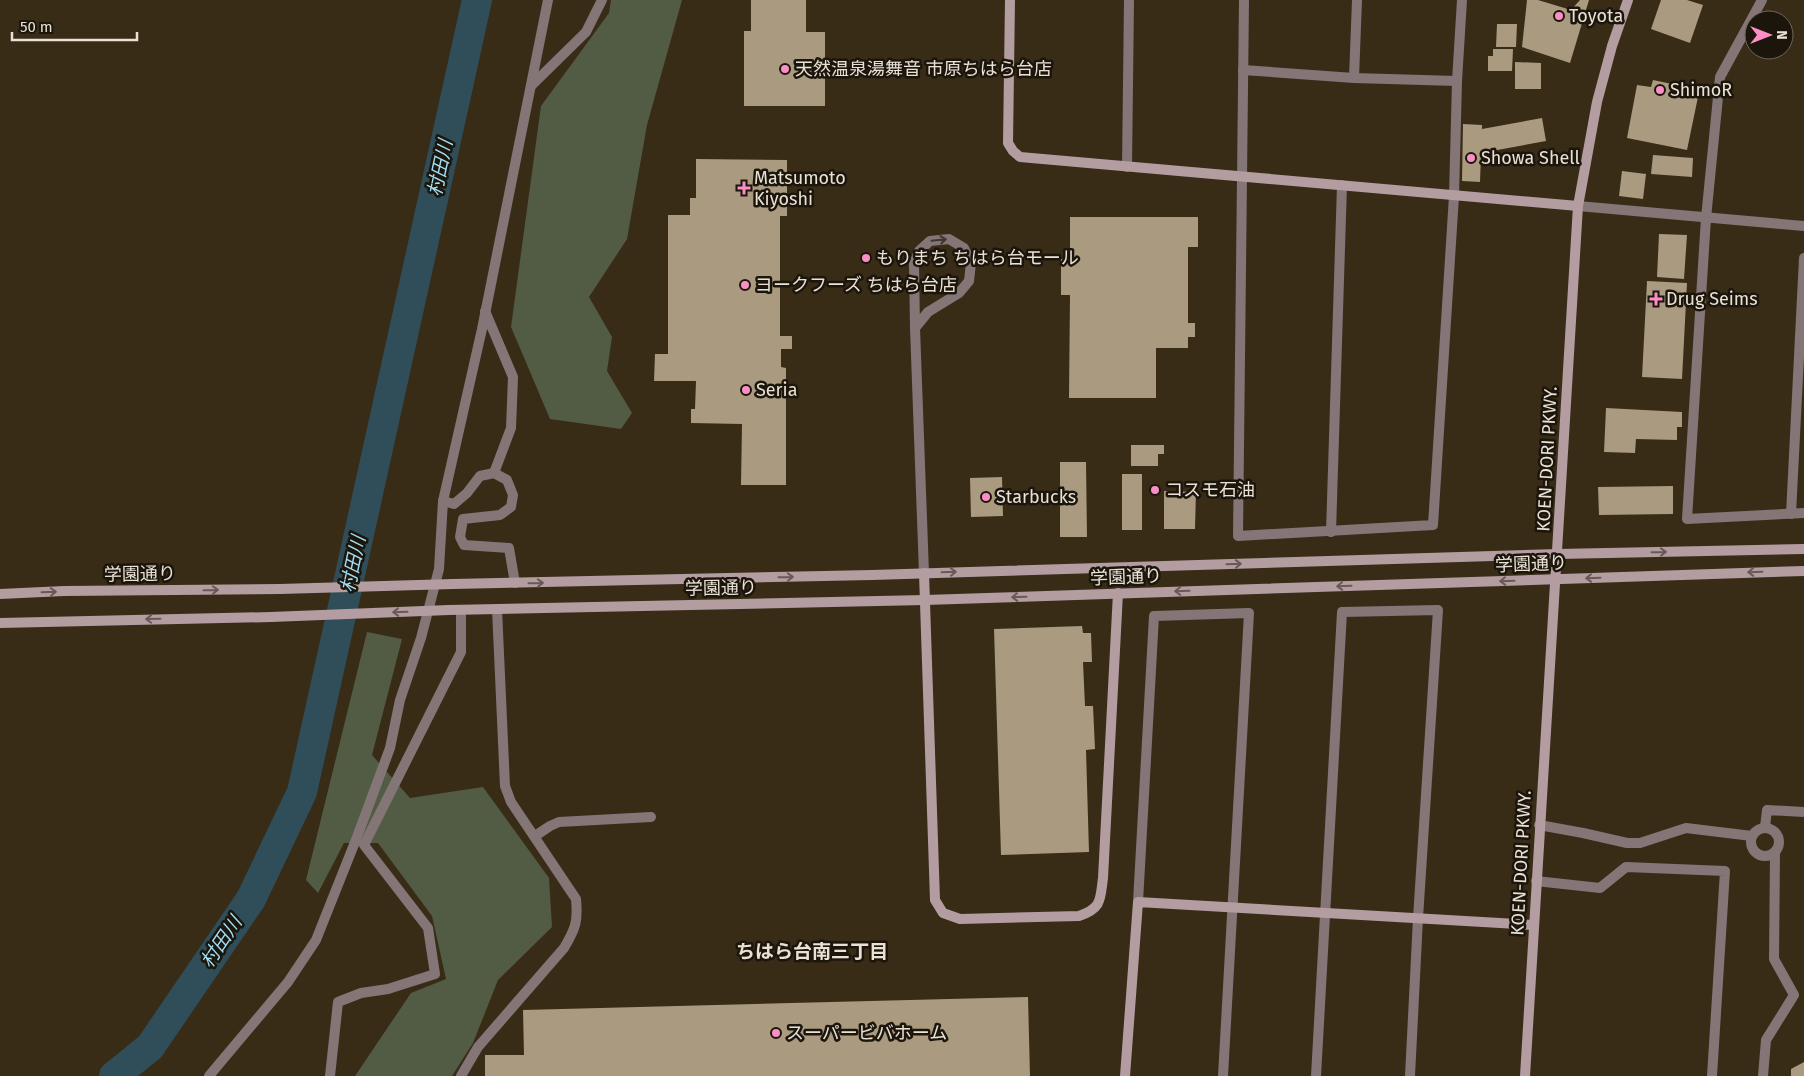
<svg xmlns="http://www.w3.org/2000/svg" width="1804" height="1076" font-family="'Fira Sans','Noto Sans JP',sans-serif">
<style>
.green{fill:#525b43}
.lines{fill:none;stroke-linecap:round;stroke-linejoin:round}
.river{stroke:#2f4e59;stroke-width:30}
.building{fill:#a99a80}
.lane{stroke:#847577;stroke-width:10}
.street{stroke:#847577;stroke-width:10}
.secondary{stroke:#b49da1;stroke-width:10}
.secondary-bridge{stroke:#b49da1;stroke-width:10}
.oneway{stroke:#403731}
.oneway2{stroke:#685956}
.poi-dot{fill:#fb8fc5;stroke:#1b150c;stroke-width:2}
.labels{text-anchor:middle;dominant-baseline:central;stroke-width:5;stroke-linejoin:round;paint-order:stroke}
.poi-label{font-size:18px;fill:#e8e1d4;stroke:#1b150c;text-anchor:start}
.street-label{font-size:18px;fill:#e8e1d4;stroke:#1b150c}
.water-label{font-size:19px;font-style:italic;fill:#9fdef4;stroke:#1b150c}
.neighbourhood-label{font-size:19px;font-weight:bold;fill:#e8e1d4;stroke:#1b150c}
</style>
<rect width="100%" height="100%" fill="#382c17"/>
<g class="green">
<polygon points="611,0 682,0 647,125 627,239 589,297 612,337 607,371 632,413 621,429 550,419 511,327 541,106 609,13"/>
<polygon points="367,632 402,639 372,755 410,798 483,787 549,878 552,927 498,980 473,1043 452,1076 355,1076 411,993 446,979 432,916 378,843 344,843 318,893 306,880"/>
</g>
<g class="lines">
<polyline class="river" points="114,1076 150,1047 251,899 302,792 477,0"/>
</g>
<g class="building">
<polygon points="751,0 806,0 806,32 825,32 825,106 744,106 744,31 751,31"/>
<polygon points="1527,0 1538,0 1571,10 1580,0 1589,0 1570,63 1522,47"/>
<polygon points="1661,0 1687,0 1703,5 1690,43 1651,29"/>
<polygon points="1497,24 1517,24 1516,47 1496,47"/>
<polygon points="1493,49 1513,49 1512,71 1488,71 1488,56 1493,56"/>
<polygon points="1515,62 1541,63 1541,89 1515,89"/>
<polygon points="1653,80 1672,84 1670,91 1698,97 1687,150 1627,138 1637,85 1651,87"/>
<polygon points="1542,118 1546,141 1481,153 1480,182 1462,181 1463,124 1482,125 1482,129"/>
<polygon points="1653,155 1693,158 1692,177 1651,174"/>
<polygon points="696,159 787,160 787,216 780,216 780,336 792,336 792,349 781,349 781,367 786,368 786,485 741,485 742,424 691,423 691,409 695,409 696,381 654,381 655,354 668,354 668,215 690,215 690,198 696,198"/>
<polygon points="1622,171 1646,174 1643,199 1619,196"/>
<polygon points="1070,217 1198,217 1198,247 1188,247 1188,323 1195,323 1195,337 1188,337 1188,348 1156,348 1156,398 1069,398 1070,295 1061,295 1061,259 1070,259"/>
<polygon points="1659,234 1687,235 1684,279 1657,277"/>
<polygon points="1647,281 1687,283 1682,379 1642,377"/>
<polygon points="1606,408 1682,412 1682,427 1677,427 1677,440 1636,439 1635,453 1604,452"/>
<polygon points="1131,445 1164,445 1164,454 1158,454 1158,466 1131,466"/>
<polygon points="1060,462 1086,462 1087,537 1060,537"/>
<rect x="1122" y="474" width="20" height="56"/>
<polygon points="1002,477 1003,516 971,517 970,478"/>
<polygon points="1673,486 1673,514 1599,515 1598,487"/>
<polygon points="1164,491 1196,492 1195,529 1164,529"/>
<polygon points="1082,626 1083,633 1091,633 1092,662 1083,662 1085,706 1093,706 1095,749 1086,750 1089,852 1001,855 994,629"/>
<polygon points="1028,997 1030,1076 485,1076 485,1055 524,1055 523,1010"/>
<polygon points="1804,1062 1804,1076 1791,1076 1791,1069"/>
</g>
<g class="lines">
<g class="lane">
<polyline points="535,836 550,826 559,822 651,817"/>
<polyline points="330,1076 338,1002 361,993 388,989 435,974 428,928 364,845 461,652 461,610"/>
<path d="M461,1076l17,-29 86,-99c12,-20 14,-27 12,-49l-65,-97 -6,-16 -8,-177"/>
</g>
<g class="street">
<polyline points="1244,0 1238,536 1433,525 1454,196 1457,81 1462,0"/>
<polyline points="1762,0 1720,77 1706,218 1687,519 1804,513"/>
<polyline points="1243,70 1354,78 1457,81"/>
<polyline points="1354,78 1357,0"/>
<polyline points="531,86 586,32 602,0"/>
<polyline points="1127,167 1129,0"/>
<polyline points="1578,206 1804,226"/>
<polyline points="485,311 513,377 511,428 494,473"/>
<polyline points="915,328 928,312 959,293 969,281 971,263 964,248 949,239 930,241 919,251 914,264 915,328 924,573"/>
<polyline points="443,501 454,504 467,493 480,476 494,473 507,480 513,495 511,507 500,515 463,519 460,537 464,545 509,548 515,583"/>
<polyline points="1791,514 1804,258"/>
<polyline points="1331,532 1342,185"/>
<polyline points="1539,825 1583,833 1627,843 1640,843 1686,828 1752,836"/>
<polyline points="1765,827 1767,810 1804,812"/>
<circle cx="1765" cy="842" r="14"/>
<polyline points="1536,881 1600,888 1626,867 1725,871 1712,1076"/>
<polyline points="1138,902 1154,616 1249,613 1223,1076"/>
<polyline points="209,1076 288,982 316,940 357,837 390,748 400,700 421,638 439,569 443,501 482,329 548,0"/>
<polyline points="1316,1076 1342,612 1438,610 1418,918 1410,1076"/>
<polyline points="1763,1076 1766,1040 1794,995 1774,959 1775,852"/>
</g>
<g class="secondary">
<polyline points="1010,0 1008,143 1013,151 1020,157 1578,206"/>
<path d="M924,573l11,327 8,13 17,6 119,-3c23,-8 21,-16 24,-38l15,-285"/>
<polyline points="453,584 872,575 1558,554 1804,549"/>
<polyline points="0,594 64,591 280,589"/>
<polyline points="449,610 925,600 1804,571"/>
<polyline points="0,623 271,617"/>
<polyline points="1125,1076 1138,902 1534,925"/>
<polyline points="1525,1076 1578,206 1597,102 1612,46 1628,0"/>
</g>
<g class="secondary-bridge">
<polyline points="280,589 453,584"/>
<polyline points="271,617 449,610"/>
</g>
</g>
<defs><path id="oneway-shaft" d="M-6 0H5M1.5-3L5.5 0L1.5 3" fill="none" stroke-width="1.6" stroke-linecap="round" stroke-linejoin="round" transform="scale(1.25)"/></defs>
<use class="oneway" href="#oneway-shaft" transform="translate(939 240) rotate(-6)"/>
<g class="oneway2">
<use href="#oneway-shaft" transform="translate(1659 552) rotate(-1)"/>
<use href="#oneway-shaft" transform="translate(1234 564) rotate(-2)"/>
<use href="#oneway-shaft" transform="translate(949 572) rotate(-2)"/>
<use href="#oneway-shaft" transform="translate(1755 572) rotate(178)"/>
<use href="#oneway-shaft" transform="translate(786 577) rotate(-1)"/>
<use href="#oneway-shaft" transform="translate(1593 578) rotate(178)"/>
<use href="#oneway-shaft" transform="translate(1507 581) rotate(178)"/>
<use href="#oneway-shaft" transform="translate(536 583) rotate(-1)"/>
<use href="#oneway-shaft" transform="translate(1344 586) rotate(178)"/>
<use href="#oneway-shaft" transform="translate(211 590) rotate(-1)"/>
<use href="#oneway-shaft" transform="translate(1182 591) rotate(178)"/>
<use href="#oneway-shaft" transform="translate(49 592) rotate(-2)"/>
<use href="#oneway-shaft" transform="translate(1019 597) rotate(178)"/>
<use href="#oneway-shaft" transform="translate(400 612) rotate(178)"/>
<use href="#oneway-shaft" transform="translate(153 619) rotate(179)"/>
</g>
<g class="poi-dot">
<circle cx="1559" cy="16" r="5"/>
<circle cx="785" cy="69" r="5"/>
<circle cx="1660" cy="90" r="5"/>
<circle cx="1471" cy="158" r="5"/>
<path d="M741.5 180.5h5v5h5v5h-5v5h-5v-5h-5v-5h5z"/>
<circle cx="866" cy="258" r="5"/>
<circle cx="745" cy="285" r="5"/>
<path d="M1653.5 291.5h5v5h5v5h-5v5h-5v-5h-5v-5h5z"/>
<circle cx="746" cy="390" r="5"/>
<circle cx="1155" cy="490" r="5"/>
<circle cx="986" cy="497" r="5"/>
<circle cx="776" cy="1033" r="5"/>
</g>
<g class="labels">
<g class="poi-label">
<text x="1569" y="16">Toyota</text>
<text x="795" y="69">天然温泉湯舞音 市原ちはら台店</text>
<text x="1670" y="90">ShimoR</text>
<text x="1481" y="158">Showa Shell</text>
<text x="754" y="178">Matsumoto<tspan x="754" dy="21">Kiyoshi</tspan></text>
<text x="876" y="258">もりまち ちはら台モール</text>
<text x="755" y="285">ヨークフーズ ちはら台店</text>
<text x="1666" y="299">Drug Seims</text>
<text x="756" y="390">Seria</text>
<text x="1165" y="490">コスモ石油</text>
<text x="996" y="497">Starbucks</text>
<text x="786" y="1033">スーパービバホーム</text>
</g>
<g class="street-label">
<text transform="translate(1547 459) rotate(-87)">KOEN-DORI PKWY.</text>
<text transform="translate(1531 564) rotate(-2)">学園通り</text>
<text transform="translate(140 574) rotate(-1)">学園通り</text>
<text transform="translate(1126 577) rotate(-2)">学園通り</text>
<text transform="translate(721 588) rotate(-1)">学園通り</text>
<text transform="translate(1521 863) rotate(-87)">KOEN-DORI PKWY.</text>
</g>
<g class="water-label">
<text transform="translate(440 168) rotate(-78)">村田川</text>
<text transform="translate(353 564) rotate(-78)">村田川</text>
<text transform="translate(221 942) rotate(-56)">村田川</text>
</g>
<g class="neighbourhood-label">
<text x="812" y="951">ちはら台南三丁目</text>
</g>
</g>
<g transform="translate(1769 35) rotate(90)"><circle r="24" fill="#1b150c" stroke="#6d675c"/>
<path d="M0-4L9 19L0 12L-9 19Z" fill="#fb8fc5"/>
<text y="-8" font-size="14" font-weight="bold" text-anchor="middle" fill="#e8e1d4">N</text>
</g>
<path d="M12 32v8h125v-8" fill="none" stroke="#e8e1d4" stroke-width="2.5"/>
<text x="20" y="32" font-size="15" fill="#e8e1d4" stroke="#1b150c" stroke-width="4" paint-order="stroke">50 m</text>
</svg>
